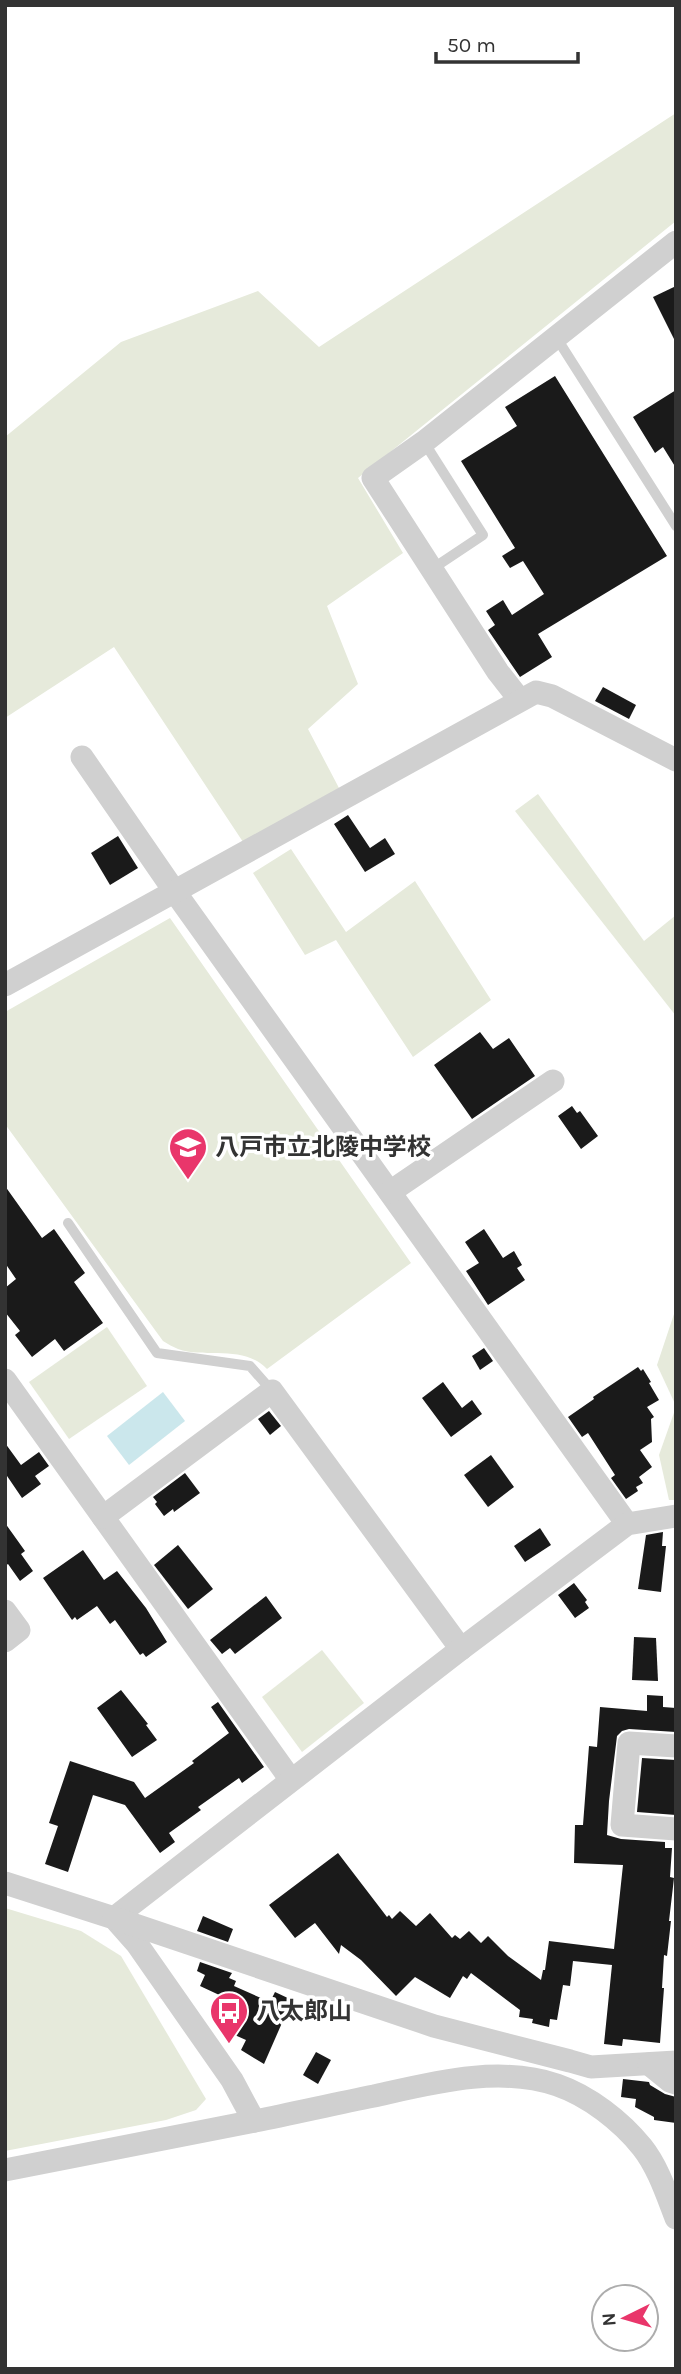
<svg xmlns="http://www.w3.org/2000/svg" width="681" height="2374" font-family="Karla,'Noto Sans JP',sans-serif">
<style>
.green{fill:#e6eadb}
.water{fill:#cbe7ec}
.building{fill:#1a1a1a}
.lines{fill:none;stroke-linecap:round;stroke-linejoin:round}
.service{stroke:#d0d0d0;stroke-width:10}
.minor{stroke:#d0d0d0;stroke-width:23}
.labels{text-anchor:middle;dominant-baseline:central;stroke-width:7;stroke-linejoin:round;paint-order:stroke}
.poi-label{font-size:24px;font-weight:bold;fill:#333;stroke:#fff;text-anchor:start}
</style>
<rect width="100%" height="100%" fill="#fff"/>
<g class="green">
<polygon points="676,113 676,221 358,478 403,553 327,606 358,684 308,729 339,788 245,845 114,647 5,718 5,437 121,342 258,291 319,347"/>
<polygon points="538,794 644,941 676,915 676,1016 515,811"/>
<polygon points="291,849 346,932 415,881 491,1000 413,1057 336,940 305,955 253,873"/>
<path d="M170,918l241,345 -144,106c-24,-25 -60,-10 -89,-20 -5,-2 -10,-5 -15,-8l-158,-217v-112z"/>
<polygon points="676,1308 676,1406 657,1365"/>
<polygon points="107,1327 147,1386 69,1439 29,1382"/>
<polygon points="676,1407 676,1500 669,1500 659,1455"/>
<polygon points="322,1650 364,1703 302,1752 262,1697"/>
<polygon points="5,1908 81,1931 121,1956 206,2099 196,2110 166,2120 5,2151"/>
</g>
<polygon class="water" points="163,1392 185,1421 129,1465 107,1436"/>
<g class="building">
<polygon points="676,286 676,343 653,297"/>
<polygon points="555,376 667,556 538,634 552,657 520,677 488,630 495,625 486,611 503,600 512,615 544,594 523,561 510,568 502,556 515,548 461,461 517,426 505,407"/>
<polygon points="676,390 676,468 663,447 655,453 633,417"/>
<polygon points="603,687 636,705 629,719 595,701"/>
<polygon points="348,815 370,848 385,838 395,854 365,872 334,824"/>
<polygon points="118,836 138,868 110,885 91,853"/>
<polygon points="480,1032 493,1049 509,1038 535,1076 472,1119 434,1065"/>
<polygon points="572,1106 577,1113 580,1111 598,1136 581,1149 558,1116"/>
<polygon points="5,1186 42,1238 54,1229 85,1273 74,1282 103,1323 64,1351 55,1339 32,1357 15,1335 20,1331 5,1312 5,1288 16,1279 5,1263"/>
<polygon points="484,1229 503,1258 514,1251 522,1265 517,1268 525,1280 488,1305 466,1271 479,1263 465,1242"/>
<polygon points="484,1348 493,1361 480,1370 472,1356"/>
<polygon points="638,1367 641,1371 643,1369 651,1382 649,1383 659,1400 647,1407 654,1417 651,1419 652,1442 640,1450 652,1467 639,1477 643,1483 636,1487 638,1491 626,1499 611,1478 615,1475 588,1433 582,1437 568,1417 594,1399 593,1397"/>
<polygon points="443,1382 462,1408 472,1400 482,1414 451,1437 422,1398"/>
<polygon points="269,1411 281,1426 270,1435 258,1419"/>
<polygon points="5,1443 21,1465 39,1452 49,1466 35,1476 41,1484 22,1498 5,1473"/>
<polygon points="491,1455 514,1487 488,1507 464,1475"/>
<polygon points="185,1473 200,1493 174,1512 173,1509 164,1516 155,1504 157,1502 153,1497"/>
<polygon points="5,1523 25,1551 21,1554 33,1571 20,1581 8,1564 5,1566"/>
<polygon points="540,1528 551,1545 525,1562 514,1546"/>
<polygon points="663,1532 662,1546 666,1546 661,1592 638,1589 646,1535"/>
<polygon points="178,1545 213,1589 188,1609 154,1565"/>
<polygon points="83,1550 104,1580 117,1571 146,1608 167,1642 146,1657 143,1653 140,1655 115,1620 110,1624 97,1606 77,1620 75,1617 72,1620 43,1578"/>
<polygon points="574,1583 587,1600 585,1602 589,1608 575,1618 558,1595"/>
<polygon points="266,1596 282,1618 235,1654 230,1648 222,1654 210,1640"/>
<polygon points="634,1637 656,1638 658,1681 632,1680"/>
<polygon points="121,1690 148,1724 146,1725 157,1740 132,1757 97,1708"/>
<polygon points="647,1695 663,1696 663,1707 676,1708 676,1732 629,1729 622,1731 617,1736 609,1801 607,1835 621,1839 665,1842 665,1848 672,1848 670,1877 674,1878 669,1921 671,1921 667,1956 664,1955 662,1988 664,1988 660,2043 623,2039 622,2046 604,2044 612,1965 573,1961 570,1986 563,1985 557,2020 550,2019 549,2027 532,2023 533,2019 519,2017 520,2010 471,1973 467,1979 463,1976 450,1998 415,1977 396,1996 361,1960 341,1945 339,1954 315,1923 295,1938 269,1905 338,1853 387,1917 389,1915 392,1919 400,1911 416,1926 430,1913 452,1938 455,1935 460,1939 469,1931 481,1943 488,1936 508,1956 541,1980 543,1970 545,1970 549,1941 614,1949 623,1865 574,1863 575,1825 583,1825 589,1746 597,1747 600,1707 647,1711"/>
<polygon points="218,1702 264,1767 242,1783 239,1778 198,1807 201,1810 169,1833 175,1842 160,1853 125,1805 93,1795 68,1872 45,1864 58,1826 49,1823 70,1761 134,1782 145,1798 194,1763 192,1761 229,1733 211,1707"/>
<polygon points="642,1758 676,1760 676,1815 637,1812"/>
<polygon points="203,1916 233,1929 228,1942 197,1931"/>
<polygon points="200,1962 232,1973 229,1978 236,1981 234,1986 270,2002 275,1992 292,2000 264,2064 241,2050 246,2040 228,2032 231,2025 221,2020 230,2000 200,1986 205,1975 197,1971"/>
<polygon points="316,2052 331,2060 318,2084 303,2075"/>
<polygon points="623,2079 649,2082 650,2085 665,2094 676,2097 676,2123 654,2120 654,2117 635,2107 636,2099 621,2097"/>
</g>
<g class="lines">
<g class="service">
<polyline points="556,337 676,526"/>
<polyline points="424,442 483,535 432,569"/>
<polyline points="68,1223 157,1353 250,1366 272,1391"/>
</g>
<g class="minor">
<polyline points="520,700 498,672 373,478 424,442 676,242"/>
<polyline points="82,757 175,892 627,1524"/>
<polyline points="5,985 536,692 552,696 676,760"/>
<polyline points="390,1192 553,1081"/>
<polyline points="5,1380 291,1780"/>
<polyline points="103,1517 272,1391 461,1649"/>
<polyline points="5,1611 19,1630 5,1641"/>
<polyline points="676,1746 629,1743 622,1825 676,1829"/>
<polyline points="5,1883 114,1918 137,1944 232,2080 254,2121"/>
<polyline points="114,1918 461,1649 627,1524 676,1516"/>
<polyline points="114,1918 434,2026 570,2061 591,2067 676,2062"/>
<polyline points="649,2064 670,2081 676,2083"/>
<path d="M5,2170c83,-17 167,-32 250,-49 40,-8 79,-17 119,-25 58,-13 125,-31 183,-11 32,11 64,36 85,62 16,20 25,48 34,71"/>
</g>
</g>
<defs>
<symbol id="school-pin" viewBox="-11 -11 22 30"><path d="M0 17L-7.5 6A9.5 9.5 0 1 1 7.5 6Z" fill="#e9366b" stroke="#fff"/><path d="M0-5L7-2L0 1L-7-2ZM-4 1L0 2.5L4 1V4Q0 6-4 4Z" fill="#fff"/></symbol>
<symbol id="bus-pin" viewBox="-11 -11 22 30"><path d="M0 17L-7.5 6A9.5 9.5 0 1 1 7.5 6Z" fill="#e9366b" stroke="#fff"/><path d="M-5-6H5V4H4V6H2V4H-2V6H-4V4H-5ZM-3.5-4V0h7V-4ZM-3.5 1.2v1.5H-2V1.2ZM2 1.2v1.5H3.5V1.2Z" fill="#fff"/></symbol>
</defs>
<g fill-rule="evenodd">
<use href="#school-pin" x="166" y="1125" width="44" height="60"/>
<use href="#bus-pin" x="207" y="1989" width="44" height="60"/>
</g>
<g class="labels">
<g class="poi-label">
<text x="215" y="1147">八戸市立北陵中学校</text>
<text x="256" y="2011">八太郎山</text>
</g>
</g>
<rect width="681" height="2374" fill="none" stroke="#333333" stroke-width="14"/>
<g transform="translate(625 2318) rotate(265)"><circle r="33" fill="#ffffff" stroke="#adadad" stroke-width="2"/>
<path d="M0-5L12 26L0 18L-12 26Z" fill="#e9366b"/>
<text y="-10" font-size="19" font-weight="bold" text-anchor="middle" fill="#333333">N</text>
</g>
<path d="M436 52v10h142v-10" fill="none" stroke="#333333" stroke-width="3.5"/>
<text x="447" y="52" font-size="21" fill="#333333" stroke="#ffffff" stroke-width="5" paint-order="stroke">50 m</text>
</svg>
